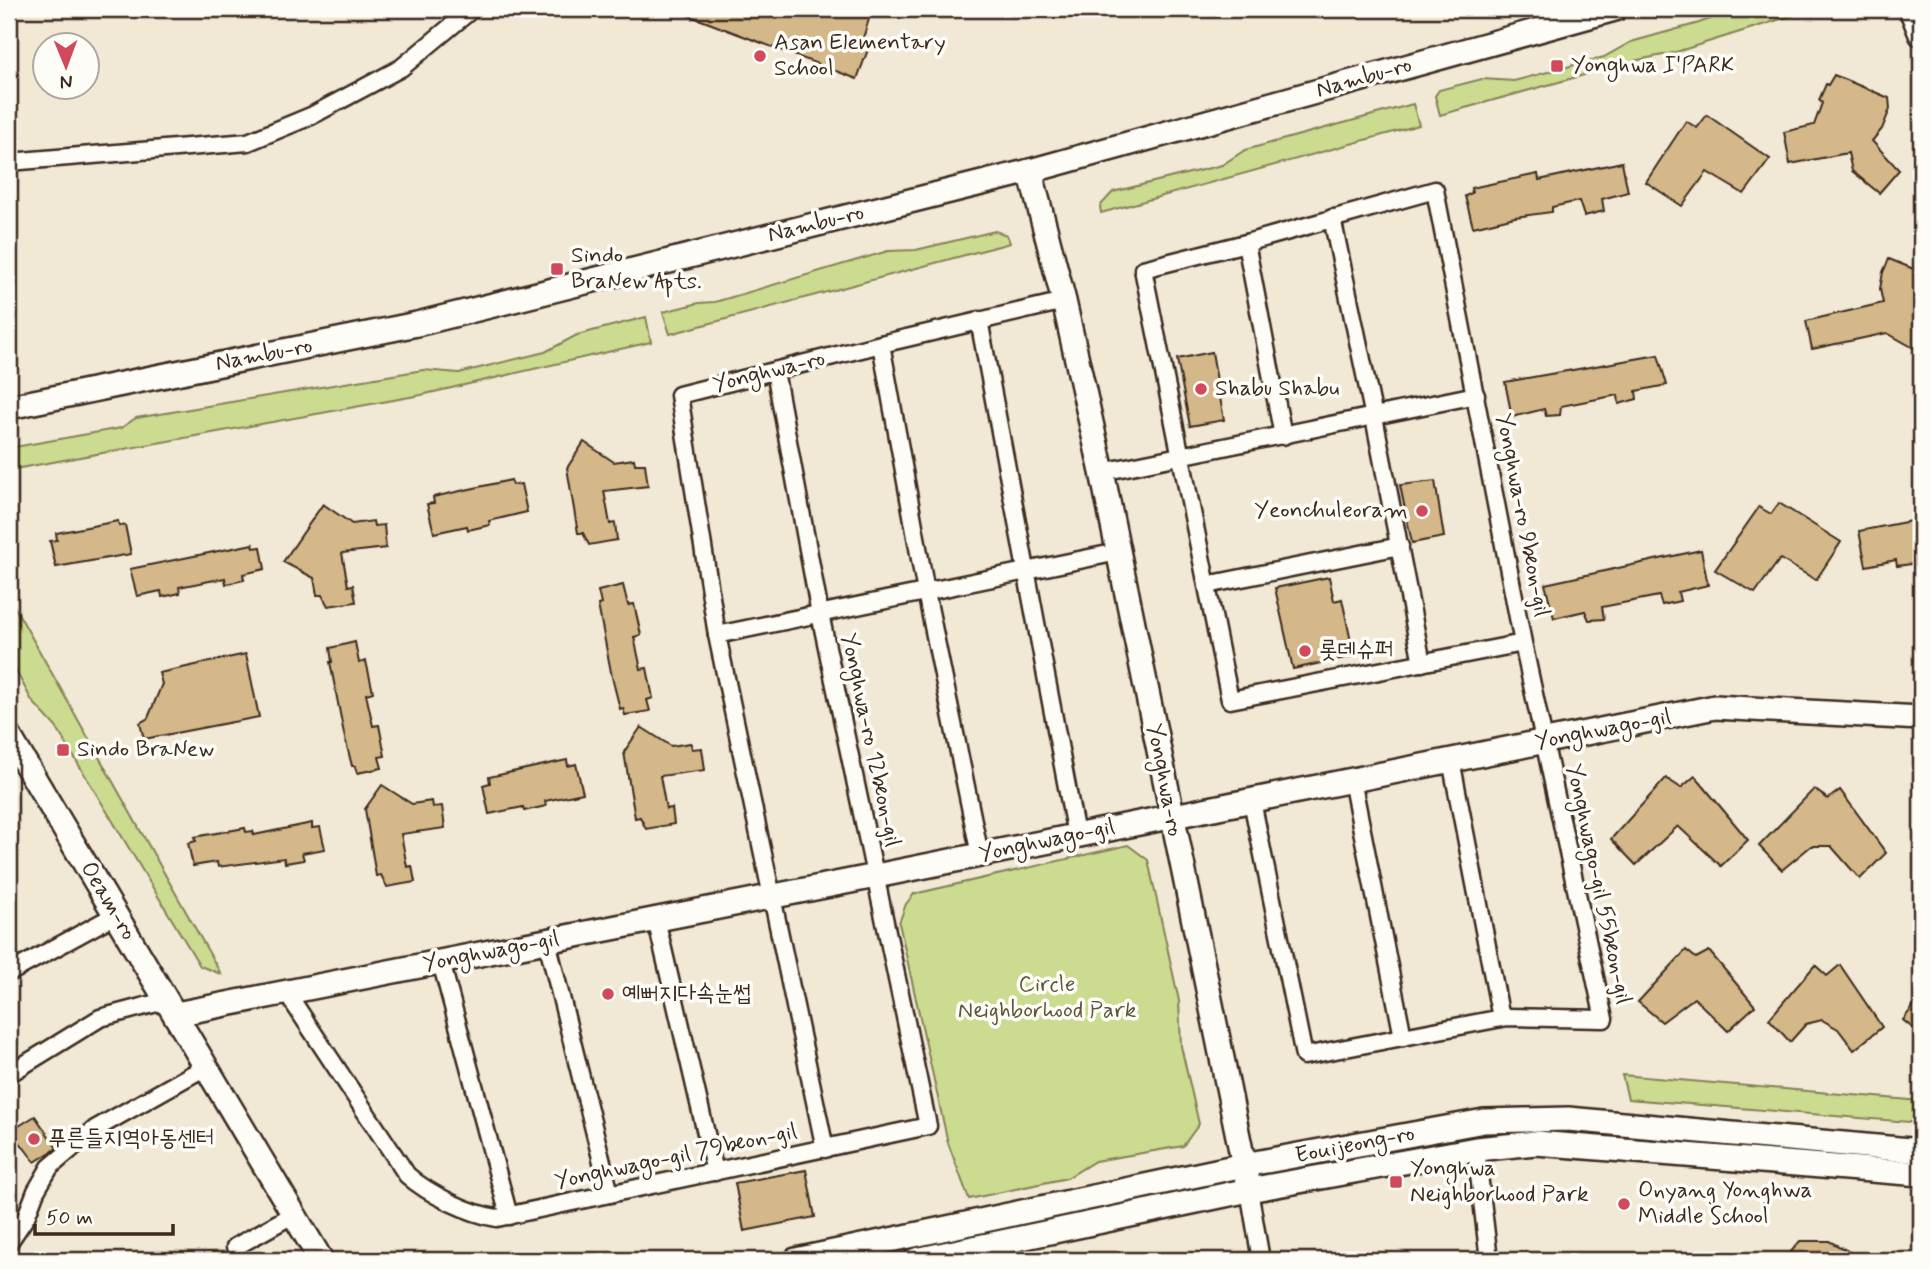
<svg xmlns="http://www.w3.org/2000/svg" width="1930" height="1269" font-family="Mynerve,'Poor Story',sans-serif">
<style>
.green{fill:#cbdb8f;stroke:#838256;stroke-width:2}
.building{fill:#d4b889;stroke:#3b2a1e;stroke-width:2}
.lines{fill:none;stroke-linecap:round;stroke-linejoin:round}
.street-casing{stroke:#3b2a1e;stroke-width:21}
.secondary-casing{stroke:#3b2a1e;stroke-width:28}
.street{stroke:#fdfcf7;stroke-width:16}
.secondary{stroke:#fdfcf7;stroke-width:23}
.poi-dot{fill:#d1495b;stroke:#fdfcf7;stroke-width:2.5}
.labels{text-anchor:middle;dominant-baseline:central;stroke-width:7;stroke-linejoin:round;paint-order:stroke}
.poi-label{font-size:23px;fill:#3b2a1e;stroke:#fdfcf7;text-anchor:start}
.street-label{font-size:23px;fill:#3b2a1e;stroke:#fdfcf7}
.park-label{font-size:23px;fill:#5f563a;stroke:#fdfcf7}
</style>
<rect width="100%" height="100%" fill="#f1e8d6"/>
<filter id="ink" filterUnits="userSpaceOnUse"><feTurbulence type="fractalNoise" baseFrequency=".0143" numOctaves="2"/><feDisplacementMap in="SourceGraphic" scale="14" xChannelSelector="R" yChannelSelector="G"/><feConvolveMatrix kernelMatrix="1 2 1 2 8 2 1 2 1" color-interpolation-filters="sRGB"/></filter>
<g filter="url(#ink)">
<g class="green">
<polygon points="1737,9 1813,9 1673,53 1638,60 1440,115 1435,96 1439,90 1482,79 1514,81 1604,57 1631,42 1699,23"/>
<polygon points="1413,104 1419,125 1101,213 1100,206 1113,192 1222,165 1245,150"/>
<polygon points="995,231 1007,235 1010,243 670,334 663,312 699,303 715,302 888,251 916,250"/>
<polygon points="646,317 651,342 421,395 9,470 9,448 121,428 136,418 423,370 459,373 545,352 577,335"/>
<polygon points="9,597 221,974 200,966 56,727 32,701 9,658"/>
<polygon points="1128,845 1148,860 1179,1001 1181,1046 1199,1124 1183,1146 1095,1161 1067,1178 969,1199 948,1143 899,923 906,904 914,894"/>
<polygon points="1622,1075 1921,1101 1921,1123 1628,1099"/>
</g>
<g class="building">
<polygon points="672,9 872,9 861,45 869,47 857,79"/>
<polygon points="1834,75 1889,98 1890,109 1882,129 1872,141 1899,170 1879,193 1852,171 1848,153 1790,164 1784,132 1814,125 1822,103 1819,100 1826,84 1828,85"/>
<polygon points="1707,115 1770,159 1744,194 1707,172 1682,206 1646,182 1686,121 1697,128"/>
<polygon points="1622,162 1628,192 1602,199 1604,211 1584,216 1579,201 1552,207 1552,212 1515,217 1473,227 1465,196 1472,193 1471,188 1538,174 1539,180"/>
<polygon points="1889,259 1921,272 1921,352 1887,333 1812,349 1806,321 1883,303 1880,289 1883,272"/>
<polygon points="1212,352 1224,420 1190,426 1177,359"/>
<polygon points="1658,355 1667,385 1636,391 1637,399 1619,404 1618,395 1561,406 1560,415 1546,416 1544,409 1512,417 1505,382"/>
<polygon points="584,442 614,462 634,459 635,464 645,464 648,486 604,491 610,524 615,523 617,540 589,545 583,533 578,533 567,468"/>
<polygon points="511,480 513,485 521,484 527,512 489,521 490,525 468,530 467,526 434,533 427,504 434,503 433,497"/>
<polygon points="1435,481 1444,537 1412,543 1400,485"/>
<polygon points="1779,503 1841,542 1816,580 1780,559 1755,593 1715,570 1759,507 1771,514"/>
<polygon points="323,504 352,524 373,521 374,526 384,525 386,548 342,553 348,586 353,585 356,602 328,606 322,595 317,595 314,578 283,562"/>
<polygon points="1921,519 1921,553 1915,554 1918,563 1897,566 1896,560 1866,566 1859,531"/>
<polygon points="118,521 119,526 125,525 131,554 56,567 50,541 57,540 56,533"/>
<polygon points="253,544 254,548 261,547 265,569 243,574 244,580 226,584 225,578 179,587 180,593 162,597 161,591 137,596 130,569"/>
<polygon points="1701,550 1708,585 1678,592 1680,601 1662,605 1659,596 1602,607 1604,619 1589,620 1585,611 1554,618 1545,584"/>
<polygon points="1329,577 1334,601 1342,599 1354,656 1293,669 1275,588"/>
<polygon points="623,585 628,605 634,604 641,635 634,637 641,669 647,668 653,698 647,700 650,711 625,715 623,708 620,709 612,677 598,605 601,604 598,591"/>
<polygon points="355,642 359,663 366,661 373,692 366,694 373,726 379,725 385,756 379,757 382,768 357,773 355,766 352,766 344,734 330,662 332,662 330,648"/>
<polygon points="246,654 259,717 144,739 140,723 148,718 162,684 159,673"/>
<polygon points="641,727 671,746 691,743 692,749 702,748 705,770 660,776 666,809 672,808 674,824 646,829 640,817 635,818 624,752"/>
<polygon points="567,760 568,766 576,764 583,793 545,801 546,806 524,811 523,807 489,814 483,785 490,783 489,777"/>
<polygon points="1695,776 1748,840 1721,866 1678,826 1636,865 1611,839 1666,778 1681,788"/>
<polygon points="382,785 412,804 432,801 433,807 442,806 445,828 401,834 407,867 412,866 415,882 387,887 381,875 376,876 365,809"/>
<polygon points="1814,789 1828,799 1840,790 1886,853 1860,879 1831,846 1811,846 1782,870 1759,846"/>
<polygon points="312,823 312,828 320,827 325,849 302,853 304,860 285,863 284,858 218,867 217,862 193,866 188,843 196,841 194,837 245,828 246,832 253,831 254,835"/>
<polygon points="1686,950 1696,958 1709,951 1755,1006 1728,1031 1694,998 1662,1022 1638,1002"/>
<polygon points="1815,965 1827,976 1840,965 1882,1027 1854,1050 1838,1029 1822,1020 1806,1024 1790,1042 1769,1019"/>
<polygon points="1921,996 1921,1035 1903,1020"/>
<polygon points="35,1116 57,1148 35,1162 11,1131"/>
<polygon points="806,1170 815,1217 744,1231 735,1183"/>
<polygon points="1800,1241 1829,1241 1865,1260 1784,1260"/>
</g>
<g class="lines">
<defs>
<g id="street">
<polyline points="9,162 248,142 311,116 401,68 472,9"/>
<polyline points="1332,218 1374,417 1422,663"/>
<polyline points="1246,243 1283,436"/>
<polyline points="979,320 1076,835"/>
<polyline points="881,344 926,592 980,855"/>
<polyline points="1102,472 1476,395"/>
<polyline points="1207,585 1400,546"/>
<polyline points="717,635 1118,552"/>
<polyline points="1451,760 1501,1018"/>
<polyline points="1352,780 1403,1037"/>
<polyline points="1252,801 1304,1056 1507,1017 1604,1019 1523,643 1435,190 1246,243 1143,269 1230,700 1523,643"/>
<polyline points="656,919 715,1172"/>
<polyline points="547,941 610,1194"/>
<polyline points="441,962 509,1216"/>
<polyline points="9,973 117,914"/>
<path d="M287,993l120,182c21,19 63,39 90,43l431,-92 -108,-512 -45,-243"/>
<polyline points="9,1074 100,1018 168,1000"/>
<polyline points="825,1149 717,635 679,395 881,344 1064,301"/>
<polyline points="1476,1149 1489,1260"/>
<polyline points="1249,1190 1261,1260"/>
<polyline points="9,1242 26,1217 36,1191 50,1167 95,1129 207,1066"/>
<polyline points="235,1247 294,1214"/>
</g>
<g id="secondary">
<polyline points="1911,9 1921,34"/>
<polyline points="1030,171 1064,301 1102,472 1249,1190"/>
<polyline points="9,407 417,324 1030,171 1615,9"/>
<polyline points="9,736 321,1260"/>
<polyline points="176,1014 876,876 1715,707 1921,718"/>
<polyline points="796,1260 1244,1165 1484,1121 1568,1119 1921,1151"/>
<polyline points="916,1260 1249,1190 1476,1149 1536,1143 1921,1174"/>
</g>
</defs>
<use href="#street" class="street-casing"/>
<use href="#secondary" class="secondary-casing"/>
<use href="#street" class="street"/>
<use href="#secondary" class="secondary"/>
</g>
</g>
<g class="poi-dot">
<circle cx="760" cy="56" r="7"/>
<rect x="1550" y="59" width="14" height="14" rx="3.5"/>
<rect x="550" y="262" width="14" height="14" rx="3.5"/>
<circle cx="1201" cy="389" r="7"/>
<circle cx="1422" cy="511" r="7"/>
<circle cx="1305" cy="651" r="7"/>
<rect x="56" y="743" width="14" height="14" rx="3.5"/>
<circle cx="608" cy="994" r="7"/>
<circle cx="34" cy="1139" r="7"/>
<rect x="1389" y="1175" width="14" height="14" rx="3.5"/>
<circle cx="1624" cy="1204" r="7"/>
</g>
<g class="labels">
<g class="poi-label">
<text x="774" y="43">Asan Elementary<tspan x="774" dy="26">School</tspan></text>
<text x="1571" y="66">Yonghwa I'PARK</text>
<text x="571" y="256">Sindo<tspan x="571" dy="26">BraNew Apts.</tspan></text>
<text x="1215" y="389">Shabu Shabu</text>
<text x="1408" y="511" text-anchor="end">Yeonchuleoram</text>
<text x="1319" y="651">롯데슈퍼</text>
<text x="77" y="750">Sindo BraNew</text>
<text x="622" y="994">예뻐지다속눈썹</text>
<text x="48" y="1139">푸른들지역아동센터</text>
<text x="1410" y="1169">Yonghwa<tspan x="1410" dy="26">Neighborhood Park</tspan></text>
<text x="1638" y="1191">Onyang Yonghwa<tspan x="1638" dy="26">Middle School</tspan></text>
</g>
<g class="street-label">
<text transform="translate(1364 78) rotate(-16)">Nambu-ro</text>
<text transform="translate(816 224) rotate(-14)">Nambu-ro</text>
<text transform="translate(264 355) rotate(-11)">Nambu-ro</text>
<text transform="translate(769 372) rotate(-14)">Yonghwa-ro</text>
<text transform="translate(1522 515) rotate(79)">Yonghwa-ro 9beon-gil</text>
<text transform="translate(1603 730) rotate(-11)">Yonghwago-gil</text>
<text transform="translate(870 740) rotate(78)">Yonghwa-ro 12beon-gil</text>
<text transform="translate(1164 780) rotate(79)">Yonghwa-ro</text>
<text transform="translate(1047 841) rotate(-12)">Yonghwago-gil</text>
<text transform="translate(1598 884) rotate(78)">Yonghwago-gil 55beon-gil</text>
<text transform="translate(108 901) rotate(59)">Oeam-ro</text>
<text transform="translate(491 952) rotate(-11)">Yonghwago-gil</text>
<text transform="translate(1355 1145) rotate(-11)">Eouijeong-ro</text>
<text transform="translate(676 1157) rotate(-12)">Yonghwago-gil 79beon-gil</text>
</g>
<g class="park-label">
<text x="1047" y="985">Circle<tspan x="1047" dy="26">Neighborhood Park</tspan></text>
</g>
</g>
<rect width="1930" height="1269" fill="none" stroke="#fdfcf7" stroke-width="35"/>
<rect x="18" y="18" width="1895" height="1234" fill="none" stroke="#3b2a1e" stroke-width="2.5" filter="url(#ink)"/>
<g transform="translate(66 66) rotate(179)"><circle r="33" fill="#fdfcf7" stroke="#afa8a0" stroke-width="2"/>
<path d="M0-5L12 26L0 18L-12 26Z" fill="#d1495b"/>
<text y="-10" font-size="19" font-weight="bold" text-anchor="middle" fill="#3b2a1e">N</text>
</g>
<path d="M35 1224v10h138v-10" fill="none" stroke="#3b2a1e" stroke-width="3.5"/>
<text x="46" y="1224" font-size="21" fill="#3b2a1e" stroke="#fdfcf7" stroke-width="5" paint-order="stroke">50 m</text>
</svg>
